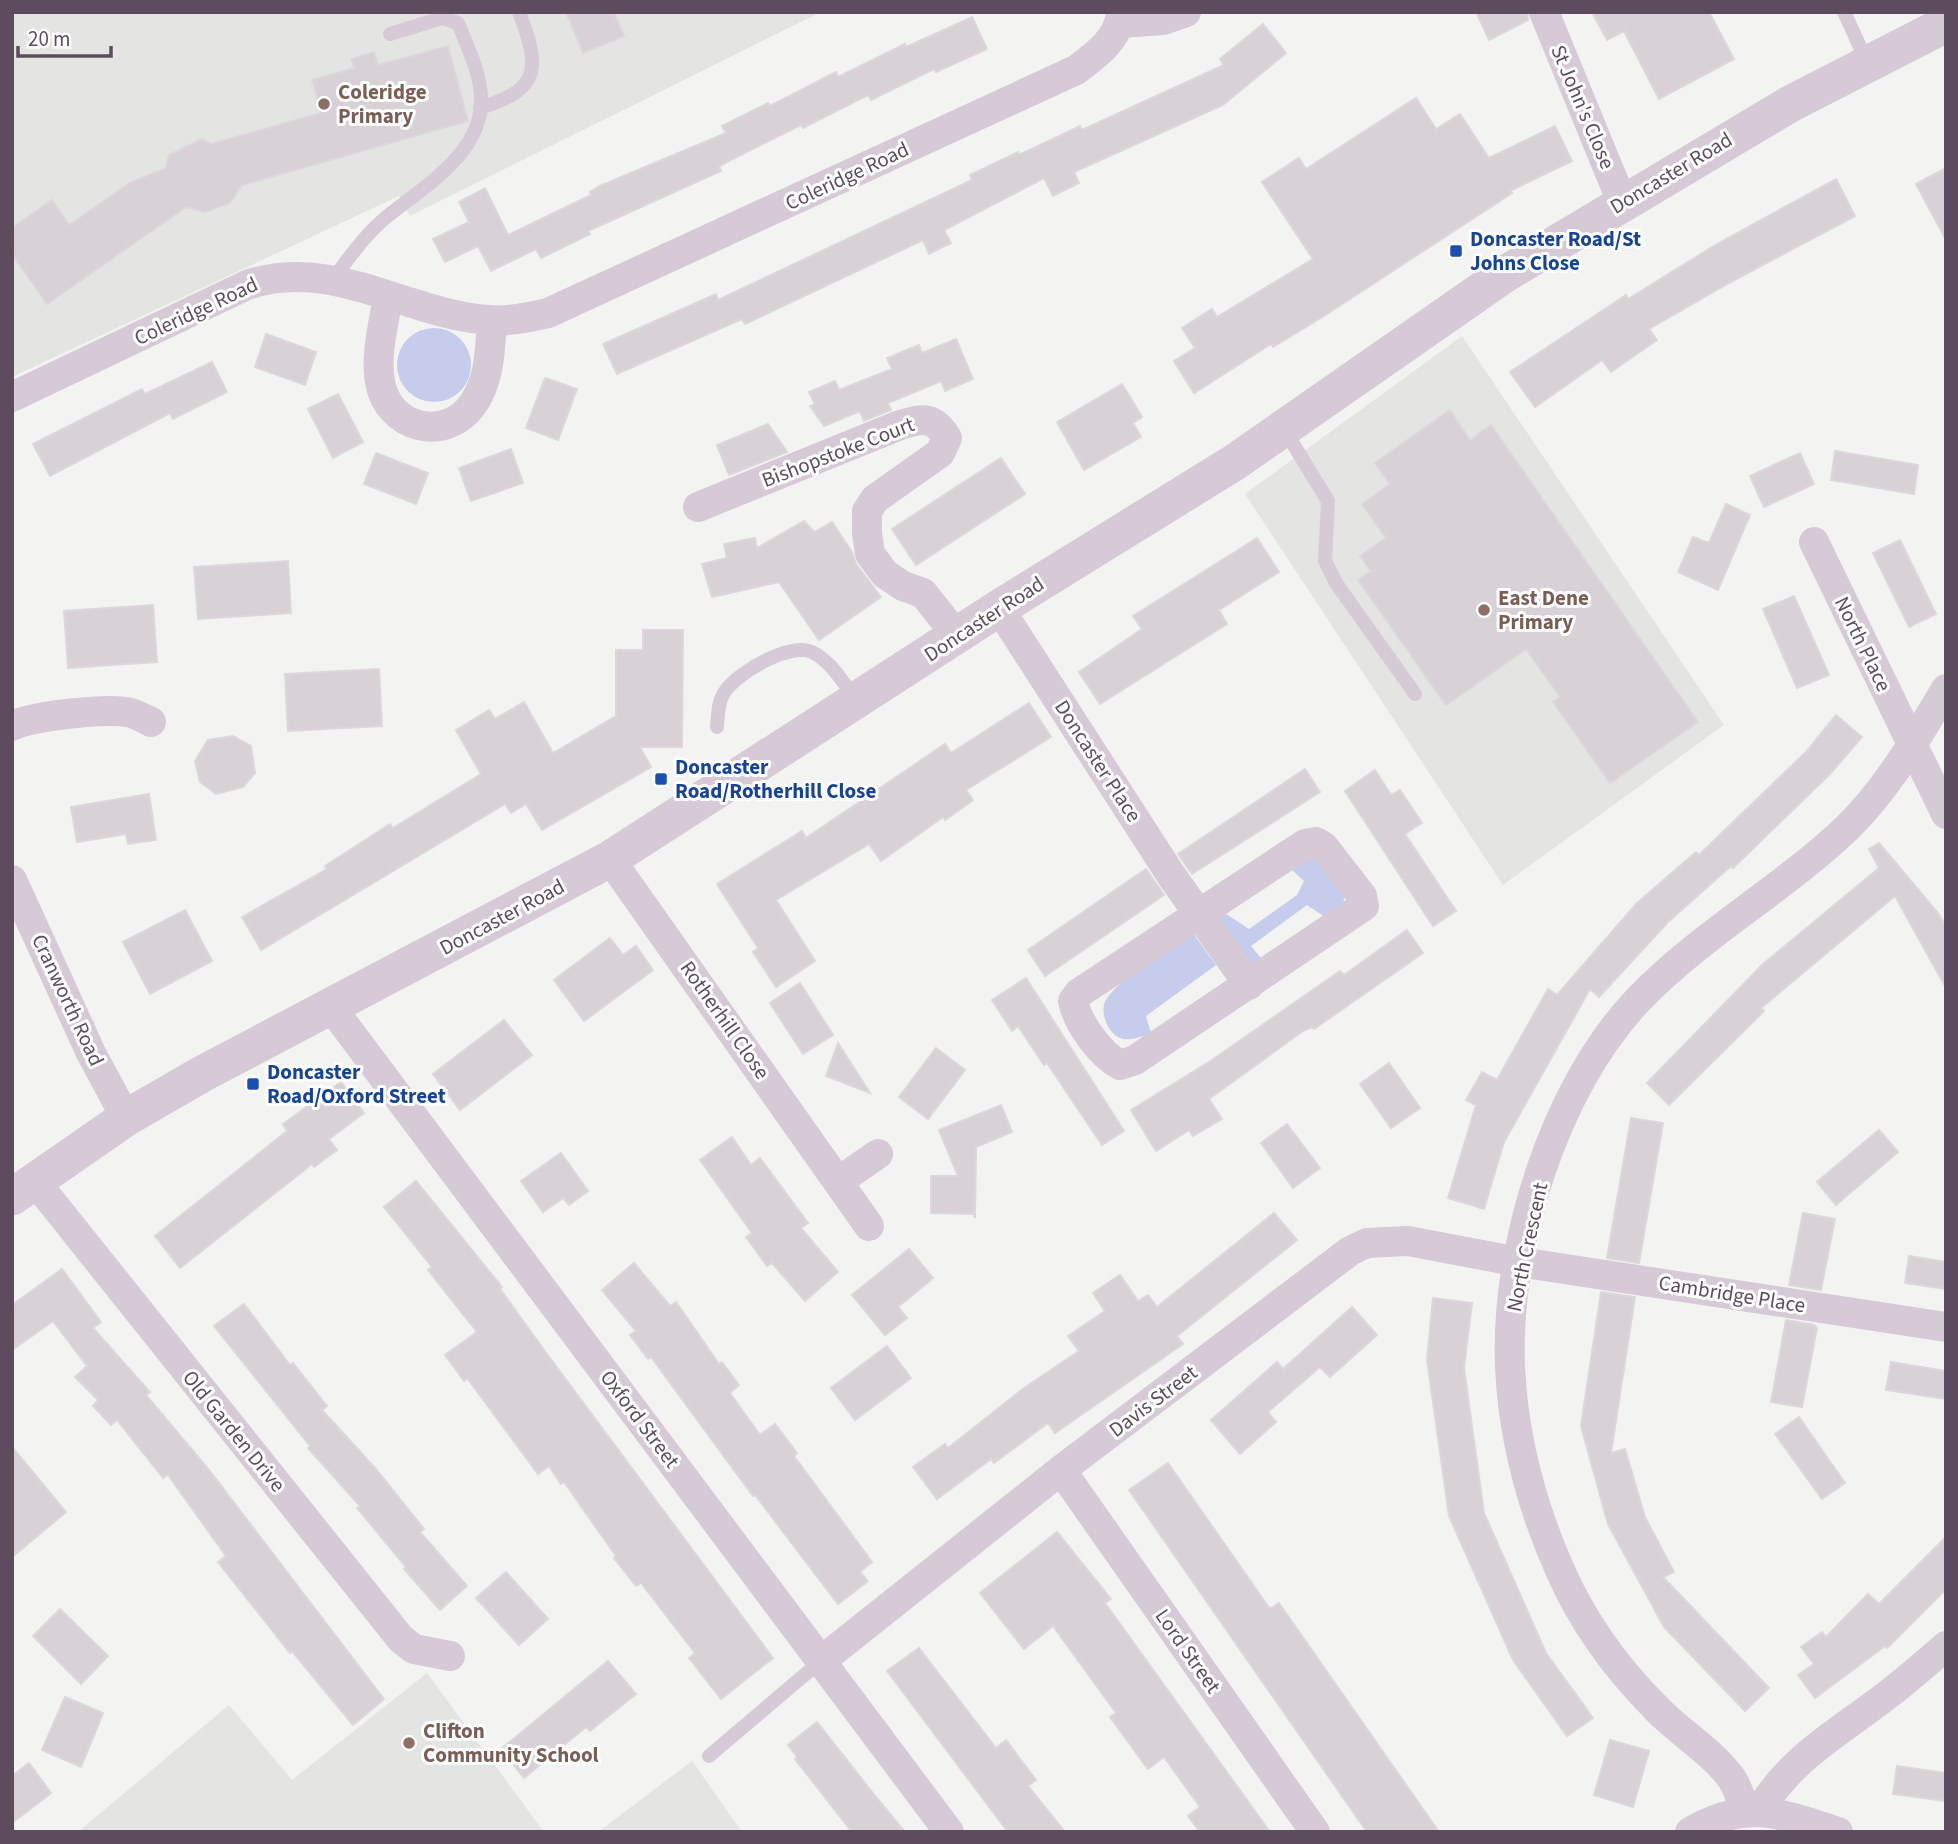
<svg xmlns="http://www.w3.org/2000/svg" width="1958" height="1844" font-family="'Source Sans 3',sans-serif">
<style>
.education{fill:#e4e5e3}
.green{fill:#c6cceb}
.building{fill:#d8d2d7;stroke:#dcd7db;stroke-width:2}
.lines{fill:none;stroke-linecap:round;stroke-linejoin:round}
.service{stroke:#d6cad6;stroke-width:14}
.minor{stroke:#d6cad6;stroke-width:30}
.tertiary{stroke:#d6cad6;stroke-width:37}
.education-dot{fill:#8d6e63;stroke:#fff;stroke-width:2.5}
.transit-dot{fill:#1a4fb4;stroke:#fff;stroke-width:2.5}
.labels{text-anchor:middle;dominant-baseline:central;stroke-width:6;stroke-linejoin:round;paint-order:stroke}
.education-label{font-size:21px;font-weight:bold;fill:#785e54;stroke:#fff;text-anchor:start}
.street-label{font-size:21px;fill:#5c4c5d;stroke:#fff}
.transit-label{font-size:21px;font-weight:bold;fill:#164399;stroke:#fff;text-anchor:start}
</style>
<rect width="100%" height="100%" fill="#f3f4f2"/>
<g class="education">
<polygon points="12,12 821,12 410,216 399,196 12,377"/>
<polygon points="1462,336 1724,725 1503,885 1245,494"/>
<polygon points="427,1673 544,1832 78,1832 229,1705 292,1780"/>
<polygon points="692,1761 742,1832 598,1832"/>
</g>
<g class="green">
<circle cx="434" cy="365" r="37"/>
<polygon points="1314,858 1345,894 1342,908 1328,919 1307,905 1251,946 1264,962 1256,966 1246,962 1218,922 1223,912 1249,929 1297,895 1304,881 1290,868 1304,859"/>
<path d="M1192,932l24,33 -70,51 5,17c-13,5 -29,12 -40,-2 -5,-6 -9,-17 -7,-26 5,-21 69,-59 88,-73z"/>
</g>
<g class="building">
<polygon points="566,12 614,12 624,36 583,53"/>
<polygon points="1476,12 1527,12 1528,20 1489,40"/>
<polygon points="1592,12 1709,12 1734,59 1659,99 1624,31 1607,40"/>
<polygon points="972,17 987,49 936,72 934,69 871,100 868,95 803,128 801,125 719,166 721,171 588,231 590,234 541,258 536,249 491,271 478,246 445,262 433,239 469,222 459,202 485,188 508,235 591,195 590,192 600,186 726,133 722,126 768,103 770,106 836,72 838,77 905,44 906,47"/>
<polygon points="1263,24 1286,53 1223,105 1074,172 1079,183 1053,196 1044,178 944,230 951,243 929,254 923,240 745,324 742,319 617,374 603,344 716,294 718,300 972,180 970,175 1018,152 1019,155 1080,126 1082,130 1224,65 1220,59"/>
<polygon points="448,46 468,121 242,185 230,203 205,212 186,207 47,304 12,254 12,228 52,200 69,225 130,183 166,168 169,155 202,139 211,144 321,113 312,80 354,68 351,59 374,52 378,65"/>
<polygon points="1416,98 1436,129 1460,114 1489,158 1555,126 1572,161 1510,191 1512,193 1324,316 1273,347 1271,344 1194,393 1174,361 1195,348 1182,328 1212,309 1217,317 1313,259 1262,182 1299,158 1306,169"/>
<polygon points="1946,168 1946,240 1916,184"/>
<polygon points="1836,179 1855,216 1729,283 1649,329 1657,340 1611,372 1602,360 1535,407 1510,372 1626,295 1628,299 1717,244"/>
<polygon points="266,334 316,352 305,385 255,367"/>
<polygon points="956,339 973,379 945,391 941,381 888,403 891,410 864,421 860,411 824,426 810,406 815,404 809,392 835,381 839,390 892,369 887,358 919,345 922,353"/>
<polygon points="212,362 227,392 173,419 170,413 50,476 33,444 142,389 145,394"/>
<polygon points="545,378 577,389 558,440 526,428"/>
<polygon points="1122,384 1142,417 1133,423 1141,437 1084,470 1057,422"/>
<polygon points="338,394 363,442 333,458 308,409"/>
<polygon points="1450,410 1470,440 1491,425 1698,722 1610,783 1553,702 1560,697 1526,649 1446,705 1358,580 1371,571 1360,556 1386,538 1362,504 1390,484 1375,463"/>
<polygon points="768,424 787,452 729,475 717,445"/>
<polygon points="511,449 523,483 471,501 459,468"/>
<polygon points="1835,451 1918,465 1914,494 1831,480"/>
<polygon points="376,453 428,473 416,504 364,484"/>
<polygon points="1800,453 1814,484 1764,507 1750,476"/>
<polygon points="1001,458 1025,494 916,565 892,529"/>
<polygon points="1726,504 1750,515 1718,590 1678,572 1693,537 1709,543"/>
<polygon points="804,521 814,532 832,522 852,552 856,564 881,597 819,640 779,582 712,597 702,564 727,558 724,544 755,538 757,548"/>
<polygon points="1257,538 1279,572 1219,610 1227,624 1100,704 1079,672 1142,629 1133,616"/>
<polygon points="1900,540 1936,614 1909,627 1873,553"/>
<polygon points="288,561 291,613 198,619 194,567"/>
<polygon points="1794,596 1829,675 1797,688 1763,609"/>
<polygon points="153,605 157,662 68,668 64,611"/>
<polygon points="643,630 683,630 682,747 640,747 651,767 542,830 526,804 511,813 505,804 261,950 242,917 327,869 325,866 390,824 393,828 481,774 456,730 489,710 495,719 524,702 553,753 616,716 616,650 643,650"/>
<polygon points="379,669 382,726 288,731 285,674"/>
<polygon points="1029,703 1051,737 966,790 973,800 945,820 943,817 881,861 869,844 776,900 815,961 776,987 753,952 758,948 717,884 802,831 806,838 945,744 951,753"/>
<polygon points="1836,715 1862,737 1830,774 1733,868 1731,866 1668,922 1599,997 1590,989 1504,1142 1484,1209 1448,1198 1476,1105 1466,1100 1482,1072 1497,1080 1548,989 1557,995 1637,903 1696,852 1699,855 1807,751"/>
<polygon points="233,736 251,746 255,773 243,787 216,794 200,782 195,761 208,740"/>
<polygon points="1305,769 1320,792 1192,874 1178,854"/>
<polygon points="1375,770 1391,795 1400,790 1422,823 1405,834 1456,911 1433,926 1345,791"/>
<polygon points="149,794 156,840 128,844 126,834 77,842 71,807"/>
<polygon points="1879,843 1938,913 1946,926 1946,988 1895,896 1761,1008 1764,1011 1669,1105 1647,1083 1763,964 1879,868 1869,849"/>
<polygon points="1146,869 1164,895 1045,976 1028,950"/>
<polygon points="185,910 212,961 150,994 123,942"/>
<polygon points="1407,930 1423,953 1314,1029 1312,1027 1303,1031 1209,1099 1222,1119 1193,1136 1189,1130 1156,1151 1131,1110 1212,1060 1340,971 1344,975"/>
<polygon points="610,938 623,955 636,946 653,970 584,1021 554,980"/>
<polygon points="1026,978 1124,1131 1102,1145 1047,1063 1044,1065 1018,1026 1012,1031 992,1000"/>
<polygon points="800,983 833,1035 803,1054 770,1003"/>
<polygon points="504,1020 532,1055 460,1110 433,1074"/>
<polygon points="838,1043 870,1093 826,1076"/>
<polygon points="936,1048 965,1070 928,1119 899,1097"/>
<polygon points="1389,1063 1420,1108 1391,1128 1360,1084"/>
<polygon points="341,1082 364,1113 329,1139 337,1150 314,1167 312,1164 180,1268 155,1236 287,1131 283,1124"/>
<polygon points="1001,1105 1012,1132 976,1147 975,1218 974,1214 931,1213 931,1176 958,1176 939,1130"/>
<polygon points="1631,1118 1663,1123 1639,1263 1607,1258"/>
<polygon points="1287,1124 1320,1168 1293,1188 1261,1143"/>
<polygon points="1879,1130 1898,1152 1836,1205 1817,1182"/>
<polygon points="732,1137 751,1165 760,1158 808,1223 801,1228 838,1272 805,1301 772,1263 767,1266 746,1237 752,1233 700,1160"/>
<polygon points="561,1153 588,1191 569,1205 563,1198 543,1212 521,1181"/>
<polygon points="416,1181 502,1287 500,1289 547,1354 773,1658 721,1699 689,1658 695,1653 641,1583 636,1586 614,1558 616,1556 564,1482 561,1484 549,1466 538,1474 467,1378 464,1381 445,1355 477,1332 428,1270 432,1267 384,1207"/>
<polygon points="1274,1213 1297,1240 1177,1336 1183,1344 1055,1433 1048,1423 994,1463 991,1459 937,1499 913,1467 945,1444 948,1448 1024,1388 1079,1351 1068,1336 1105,1311 1093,1293 1120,1275 1138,1301 1148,1295 1157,1307"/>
<polygon points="1803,1213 1835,1219 1821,1290 1789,1285"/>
<polygon points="909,1249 933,1278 898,1307 907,1318 885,1335 852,1295"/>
<polygon points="1909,1256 1946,1262 1946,1289 1905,1283"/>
<polygon points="634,1263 670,1306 676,1302 719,1364 722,1362 739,1385 730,1393 760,1435 775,1424 797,1453 794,1456 872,1562 860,1572 868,1581 838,1604 755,1495 753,1496 651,1357 648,1359 630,1335 636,1331 602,1290"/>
<polygon points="62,1269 101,1322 93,1328 150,1392 146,1395 209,1470 384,1699 353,1725 292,1651 290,1653 218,1562 226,1556 168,1475 163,1478 117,1420 111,1425 93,1406 98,1400 75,1377 87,1366 53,1321 12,1350 12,1305"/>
<polygon points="1601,1292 1635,1297 1611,1453 1625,1449 1645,1517 1674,1572 1663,1577 1769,1688 1745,1711 1664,1627 1608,1524 1581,1426"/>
<polygon points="1433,1298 1472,1303 1464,1368 1484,1513 1546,1653 1593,1718 1567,1736 1513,1660 1449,1516 1427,1360"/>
<polygon points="244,1304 290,1365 293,1363 327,1406 322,1410 375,1468 424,1529 420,1532 467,1586 440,1610 404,1569 406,1567 357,1508 360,1506 308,1448 310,1446 214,1326"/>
<polygon points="1352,1307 1377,1335 1330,1377 1320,1367 1268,1412 1276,1422 1240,1454 1211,1420 1277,1362 1283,1369"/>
<polygon points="1786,1320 1814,1325 1817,1328 1802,1407 1771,1402"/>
<polygon points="887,1346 911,1378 855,1420 831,1388"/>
<polygon points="1891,1362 1946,1371 1946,1399 1886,1390"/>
<polygon points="1799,1417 1845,1483 1822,1499 1775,1434"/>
<polygon points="12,1447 66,1512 12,1557"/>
<polygon points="1168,1463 1270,1609 1279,1603 1439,1832 1367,1832 1129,1490"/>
<polygon points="1057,1532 1111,1599 1105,1603 1270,1832 1200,1832 1188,1816 1200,1807 1164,1757 1148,1769 1110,1717 1116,1713 1053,1626 1024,1649 980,1593"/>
<polygon points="1946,1537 1946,1589 1887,1648 1885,1646 1815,1698 1798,1675 1814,1664 1801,1647 1822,1632 1826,1637 1868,1594 1879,1604"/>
<polygon points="506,1572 548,1619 519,1645 476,1598"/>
<polygon points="60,1609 108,1656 81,1684 33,1636"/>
<polygon points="919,1648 996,1748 1006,1740 1036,1780 1028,1786 1065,1832 1008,1832 887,1671"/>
<polygon points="608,1661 636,1694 590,1731 586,1727 524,1778 501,1749"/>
<polygon points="65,1697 103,1713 81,1767 42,1750"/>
<polygon points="817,1722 876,1797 905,1832 852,1832 795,1759 797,1757 788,1745"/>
<polygon points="1610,1740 1649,1751 1633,1807 1594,1795"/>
<polygon points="29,1763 51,1793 12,1823 12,1776"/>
<polygon points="1897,1766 1946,1773 1946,1801 1893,1794"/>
</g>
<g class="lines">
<g class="service">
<polyline points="1844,12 1867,62"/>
<path d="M480,108c62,-19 60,-41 39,-96"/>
<path d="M333,280c15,-22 31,-44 51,-61 37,-31 99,-65 97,-120 0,-26 -14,-53 -23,-76l-16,-5 -52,16"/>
<polyline points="1284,429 1328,501 1325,561 1336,583 1415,694"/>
<path d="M717,727c1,-13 1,-27 9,-37 13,-18 64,-48 86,-38 19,9 32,32 44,48"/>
<polyline points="709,1756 821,1661"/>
</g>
<g class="minor">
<polyline points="1544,12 1622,202"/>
<polyline points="1120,23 1163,20 1186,12"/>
<path d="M388,296c-4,27 -13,59 -8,86 8,47 66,61 93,22 17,-24 17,-55 19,-83"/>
<path d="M12,397l235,-112c85,-29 158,29 242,35 20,2 40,-3 59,-7l528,-243c20,-15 43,-31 45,-58"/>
<path d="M698,507l202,-82c23,-7 34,-9 47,13l-7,15 -65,46 -8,12v22l3,21 15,20 18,12 20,7 35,44"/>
<polyline points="1814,542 1946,814"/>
<polyline points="999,608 1171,875 1249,985"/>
<path d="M12,726c19,-10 99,-19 119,-13 7,2 14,6 20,9"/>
<path d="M1316,842l8,5 38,49 2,10 -229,154 -15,5c-20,-11 -42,-41 -47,-64l6,-8 226,-149z"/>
<polyline points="610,859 869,1226"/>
<polyline points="12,880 91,1053 126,1118"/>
<polyline points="331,1007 949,1832"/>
<polyline points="34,1180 401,1639 414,1649 450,1656"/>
<polyline points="839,1181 878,1154"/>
<polyline points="1061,1470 1315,1832"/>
<polyline points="821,1661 1061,1470 1350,1251 1367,1243 1408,1241 1519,1262 1946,1327"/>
<path d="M1745,1810c-4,-10 -7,-22 -13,-31 -19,-27 -52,-46 -75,-70 -40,-40 -74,-86 -97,-139 -28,-63 -47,-134 -50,-204 -5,-119 44,-277 127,-365 63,-66 145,-111 210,-173 41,-40 70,-91 99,-139"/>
<path d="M1759,1811c31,-50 69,-72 115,-106 25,-18 49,-39 72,-59"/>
<path d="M1690,1832c55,-33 91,-19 148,0"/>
</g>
<polyline class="tertiary" points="12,1197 126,1118 202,1074 610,859 999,608 1235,462 1505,274 1790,104 1946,24"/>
</g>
<g class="education-dot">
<circle cx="324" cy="104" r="7"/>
<circle cx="1484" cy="610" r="7"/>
<circle cx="409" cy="1743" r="7"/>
</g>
<g class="transit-dot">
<rect x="1449" y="244" width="14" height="14" rx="3.5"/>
<rect x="654" y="772" width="14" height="14" rx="3.5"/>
<rect x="246" y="1077" width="14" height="14" rx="3.5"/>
</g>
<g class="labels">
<g class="education-label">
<text x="338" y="92">Coleridge<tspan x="338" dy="24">Primary</tspan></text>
<text x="1498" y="598">East Dene<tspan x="1498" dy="24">Primary</tspan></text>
<text x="423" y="1731">Clifton<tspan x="423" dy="24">Community School</tspan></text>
</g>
<g class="street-label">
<text transform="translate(1583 107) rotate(67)">St John's Close</text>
<text transform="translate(1671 173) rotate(-31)">Doncaster Road</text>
<text transform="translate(847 176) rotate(-25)">Coleridge Road</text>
<text transform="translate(196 311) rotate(-25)">Coleridge Road</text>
<text transform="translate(838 452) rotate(-21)">Bishopstoke Court</text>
<text transform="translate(984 619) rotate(-33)">Doncaster Road</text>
<text transform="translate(1863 644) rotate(64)">North Place</text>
<text transform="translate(1098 761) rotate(57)">Doncaster Place</text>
<text transform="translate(502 917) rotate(-28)">Doncaster Road</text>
<text transform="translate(68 1000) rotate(65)">Cranworth Road</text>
<text transform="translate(725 1020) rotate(55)">Rotherhill Close</text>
<text transform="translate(1527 1247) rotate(-78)">North Crescent</text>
<text transform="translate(1732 1294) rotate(9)">Cambridge Place</text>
<text transform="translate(1153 1401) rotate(-37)">Davis Street</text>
<text transform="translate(640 1419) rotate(53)">Oxford Street</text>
<text transform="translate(234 1431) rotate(51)">Old Garden Drive</text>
<text transform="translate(1188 1651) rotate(55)">Lord Street</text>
</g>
<g class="transit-label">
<text x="1470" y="239">Doncaster Road/St<tspan x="1470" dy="24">Johns Close</tspan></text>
<text x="675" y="767">Doncaster<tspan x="675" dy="24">Road/Rotherhill Close</tspan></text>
<text x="267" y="1072">Doncaster<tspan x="267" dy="24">Road/Oxford Street</tspan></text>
</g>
</g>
<rect width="1958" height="1844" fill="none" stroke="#5c4c5d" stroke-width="28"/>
<path d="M18 46v10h93v-10" fill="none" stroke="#5c4c5d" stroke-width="3.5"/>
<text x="28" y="46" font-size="21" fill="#5c4c5d" stroke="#ffffff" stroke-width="5" paint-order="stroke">20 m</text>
</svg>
